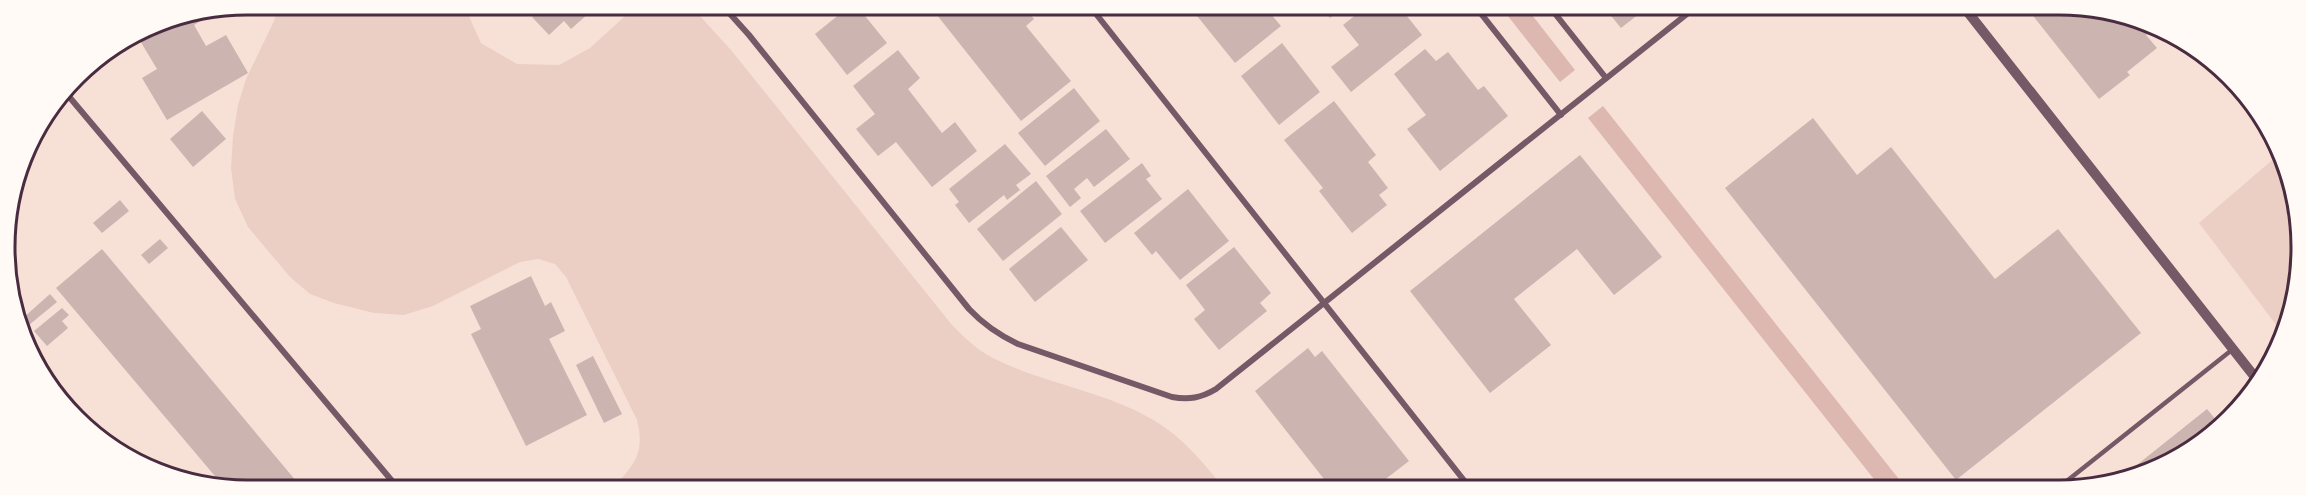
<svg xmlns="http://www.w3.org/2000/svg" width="2306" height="495" font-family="Jost,sans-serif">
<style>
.green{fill:#ebcfc5}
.water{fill:#dcb8b0}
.building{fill:#ccb4b1}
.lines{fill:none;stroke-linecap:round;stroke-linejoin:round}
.service{stroke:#755966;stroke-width:4.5}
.minor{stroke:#755966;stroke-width:6}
.tertiary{stroke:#755966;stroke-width:10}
.rim{fill:none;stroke:#4a2c40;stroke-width:3}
</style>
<rect width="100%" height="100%" fill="#f7e1d7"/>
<g class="green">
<path d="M278,5h186l17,38 36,21 42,1 31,-17 47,-43h53l41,45 221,275c12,12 24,24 39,32 50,26 108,33 157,60 32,17 54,44 76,71h-611c22,-24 32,-35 24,-68l-71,-143 -11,-13 -17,-5 -18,3 -87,44 -29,9 -30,-2 -40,-10 -24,-9 -20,-17 -42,-50 -13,-28 -4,-31 2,-32 5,-31 8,-26 28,-58z"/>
<polygon points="2209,62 2251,100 2273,144 2211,70"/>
<polygon points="2278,155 2293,185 2299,280 2283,334 2199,223"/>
</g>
<g class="water">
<polygon points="1500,6 1525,6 1575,70 1560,82"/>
<polygon points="1603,106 1906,488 1881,488 1588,118"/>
</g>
<g class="building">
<polygon points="545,5 598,5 571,29 564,21 549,35 532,17"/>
<polygon points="788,5 811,5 796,16"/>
<polygon points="851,5 856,5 887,43 847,75 815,34"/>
<polygon points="929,5 1022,5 1034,19 1026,26 1071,81 1021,121"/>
<polygon points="1189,6 1264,6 1281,26 1235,63"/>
<polygon points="1320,6 1346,6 1330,18"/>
<polygon points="1367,6 1399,6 1422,35 1351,92 1331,67 1359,45 1343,25"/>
<polygon points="1603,6 1649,6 1621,28"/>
<polygon points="2026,7 2091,7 2149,27 2153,31 2146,35 2157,48 2127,72 2130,75 2099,99"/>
<polygon points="217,11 194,25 206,46 226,35 248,73 167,120 142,78 157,69 136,34 155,23"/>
<polygon points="1282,43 1320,92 1279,125 1241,76"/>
<polygon points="1425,49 1436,61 1448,52 1478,90 1484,86 1508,116 1440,171 1407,129 1426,115 1394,74"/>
<polygon points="898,50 920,78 908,89 942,133 955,122 977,151 932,187 896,142 878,156 856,129 875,114 853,86"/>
<polygon points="1074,88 1100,121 1045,166 1018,133"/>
<polygon points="1334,101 1376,155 1368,162 1388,188 1379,195 1387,205 1352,233 1319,191 1323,188 1284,140"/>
<polygon points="202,111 226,139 193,167 170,139"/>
<polygon points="1813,118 1857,175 1891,147 1995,279 2058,229 2141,333 1956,480 1725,188"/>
<polygon points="1106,129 1130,159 1094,187 1087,178 1074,189 1081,198 1070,207 1046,176"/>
<polygon points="1005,144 1031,174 1016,185 1020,190 1007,200 1004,195 969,223 955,205 959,202 949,189"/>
<polygon points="1580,155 1662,257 1614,295 1577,249 1514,299 1551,345 1490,393 1410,291"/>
<polygon points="1142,163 1151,176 1146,179 1162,199 1105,243 1080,211"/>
<polygon points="1036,181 1062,214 1003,261 977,229"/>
<polygon points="1188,189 1229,241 1180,280 1156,251 1152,255 1134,233"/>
<polygon points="120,200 129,211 102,233 93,223"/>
<polygon points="1061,227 1088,260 1035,302 1009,269"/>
<polygon points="160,239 168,248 149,264 141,255"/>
<polygon points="1234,247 1271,293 1260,303 1267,311 1219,350 1194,319 1205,310 1186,285"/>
<polygon points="102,249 302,488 225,488 56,288"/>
<polygon points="531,276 545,306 551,302 565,331 549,339 587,415 526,446 471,334 481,329 470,306"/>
<polygon points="50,294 57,302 29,325 23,318"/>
<polygon points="62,308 69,315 62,321 68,328 47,346 34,331"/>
<polygon points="1308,348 1315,357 1322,351 1409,461 1374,488 1331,488 1255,391"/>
<polygon points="593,356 622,414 604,423 576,365"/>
<polygon points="2207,409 2221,426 2166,466 2118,480"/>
</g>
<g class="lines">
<polyline class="service" points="2058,488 2233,349"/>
<g class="minor">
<path d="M722,5l27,30 220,274c15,16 30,26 49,35l154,53c17,3 29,1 44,-8l481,-383"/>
<polyline points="1089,5 1470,488"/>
<polyline points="1475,6 1561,115"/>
<polyline points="1549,6 1606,78"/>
<polyline points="66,93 398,488"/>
</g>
<polyline class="tertiary" points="1963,6 2258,381"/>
</g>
<path d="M0 0H2306V495H0ZM247 15H2059A232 232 0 0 1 2291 247V248A232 232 0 0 1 2059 480H247A232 232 0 0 1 15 248V247A232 232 0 0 1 247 15Z" fill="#fffaf5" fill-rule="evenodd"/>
<path class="rim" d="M247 15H2059A232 232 0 0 1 2291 247V248A232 232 0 0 1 2059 480H247A232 232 0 0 1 15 248V247A232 232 0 0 1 247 15Z"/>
</svg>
